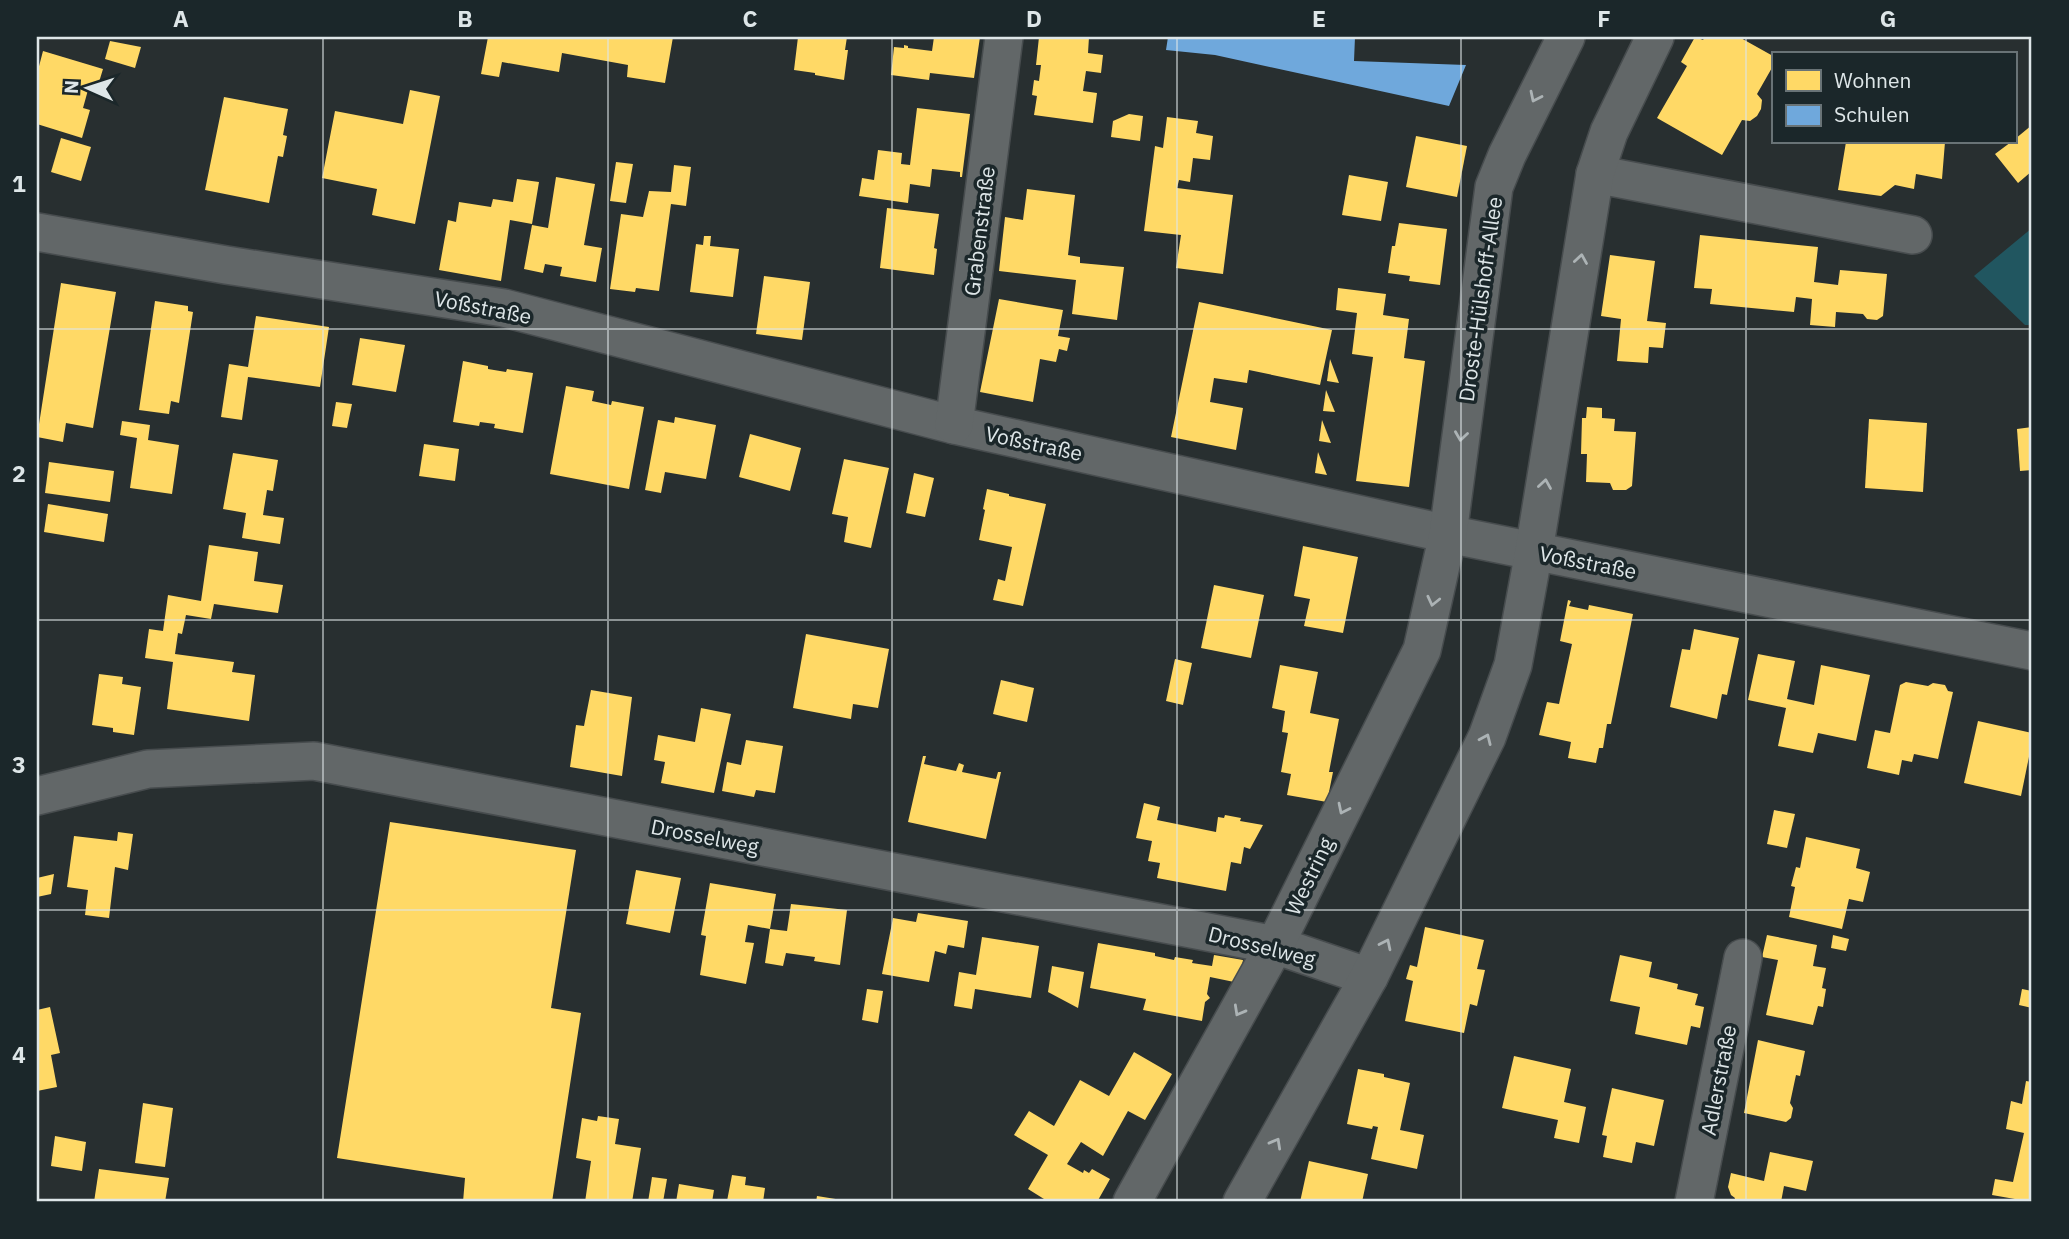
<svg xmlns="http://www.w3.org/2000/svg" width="2069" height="1239" font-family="'IBM Plex Sans',sans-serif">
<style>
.green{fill:#215660}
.homes{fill:#ffd966}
.schools{fill:#6fa8dc}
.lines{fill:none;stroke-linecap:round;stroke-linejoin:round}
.minor-casing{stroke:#474c4e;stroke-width:40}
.minor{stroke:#626768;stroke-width:37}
.oneway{stroke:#acb3b5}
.grid{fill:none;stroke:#dee6e8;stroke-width:2;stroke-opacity:0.55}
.labels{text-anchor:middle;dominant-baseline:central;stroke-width:7;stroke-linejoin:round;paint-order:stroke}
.street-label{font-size:21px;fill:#dee6e8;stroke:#1b272a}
.neatline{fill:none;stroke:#dee6e8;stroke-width:2.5}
.grid-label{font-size:23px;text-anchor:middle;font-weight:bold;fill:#dee6e8}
</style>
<rect width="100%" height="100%" fill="#282f30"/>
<polygon class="green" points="2032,228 2032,325 2025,325 1974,276"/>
<g class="homes">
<polygon points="488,37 673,37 665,83 627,77 628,65 562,53 559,72 502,62 499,77 481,74"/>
<polygon points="798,37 847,37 845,50 848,50 844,80 815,75 815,73 794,70"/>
<polygon points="934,37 980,37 974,78 930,73 929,80 891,75 894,47 904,48 904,45 908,46 908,48 932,51"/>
<polygon points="1039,37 1089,37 1088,53 1103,55 1101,73 1086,71 1083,91 1097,93 1093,123 1034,115 1037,96 1032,95 1034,80 1039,81 1041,65 1036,65"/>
<polygon points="1695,37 1703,40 1705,37 1739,37 1773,56 1773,66 1757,94 1762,100 1761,109 1757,116 1750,121 1742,120 1722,155 1657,118 1687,66 1681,62"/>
<polygon points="110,41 141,47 135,68 105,59"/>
<polygon points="43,51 103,69 96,92 88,90 83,108 90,110 82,138 37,124 37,74"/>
<polygon points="410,90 440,96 415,224 372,215 377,189 322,178 335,111 403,124"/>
<polygon points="224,97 288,109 283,135 287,136 283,157 278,156 269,203 205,190"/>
<polygon points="917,108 970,114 962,177 960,177 960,172 932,169 930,187 910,184 908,203 859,196 862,178 874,180 878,150 902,153 901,164 910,165"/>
<polygon points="1129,114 1143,116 1140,141 1111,137 1113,121"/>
<polygon points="1167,117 1198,121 1196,133 1213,136 1210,160 1193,158 1190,182 1179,180 1177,188 1233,195 1223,274 1176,268 1181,235 1144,231 1155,146 1163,148"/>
<polygon points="2032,125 2032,171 2018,183 1995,154 2011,142 2015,142 2015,139"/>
<polygon points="1416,136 1467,146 1457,197 1406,187"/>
<polygon points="61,138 91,147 81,181 51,172"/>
<polygon points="1846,142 1909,142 1920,144 1920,142 1945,142 1942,179 1916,174 1914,189 1895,185 1881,196 1838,190"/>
<polygon points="616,162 633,164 626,203 610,201"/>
<polygon points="674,165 691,167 686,206 671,204 659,291 636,288 635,292 610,289 621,214 643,217 649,191 671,192"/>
<polygon points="1349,175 1388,182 1381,221 1342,215"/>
<polygon points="556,177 595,184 584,245 602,248 596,282 560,276 562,267 545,264 543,273 524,269 532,225 548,228"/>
<polygon points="517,179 539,182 532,224 510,220 501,281 439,270 448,220 456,222 459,202 491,207 493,199 513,202"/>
<polygon points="1027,189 1075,195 1068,255 1080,257 1080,263 1124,267 1117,320 1072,314 1076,280 999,271 1005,217 1023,220"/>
<polygon points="887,208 939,214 934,248 937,249 934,275 880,268"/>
<polygon points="1399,223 1447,229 1440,285 1409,281 1410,276 1388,273 1392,246 1395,246"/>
<polygon points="1700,235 1818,247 1814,282 1838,285 1840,270 1887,274 1883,316 1877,320 1867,319 1863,314 1836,312 1835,327 1810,325 1812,299 1796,297 1794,312 1710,304 1712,289 1694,288"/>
<polygon points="704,236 711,236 710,246 739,249 733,297 690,292 696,244 703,245"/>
<polygon points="1610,255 1655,261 1647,321 1666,323 1663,348 1649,347 1648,363 1617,361 1621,319 1601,316"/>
<polygon points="764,276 810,282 802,340 756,334"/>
<polygon points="61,283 116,292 93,428 66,423 63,442 37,437"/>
<polygon points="1338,288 1386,294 1383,315 1409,319 1404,358 1425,361 1409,487 1356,481 1373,357 1352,354 1357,313 1336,310"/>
<polygon points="999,299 1063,310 1058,336 1070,338 1067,351 1059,349 1056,362 1040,359 1033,402 980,392"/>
<polygon points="155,301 188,306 188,311 193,312 179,403 171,401 169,414 139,410"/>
<polygon points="1199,302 1332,330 1320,385 1249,370 1247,383 1214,378 1210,402 1243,408 1236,450 1171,437"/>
<polygon points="256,316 329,327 320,387 248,377 242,420 221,417 229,364 248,367"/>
<polygon points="360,338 405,345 396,392 352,385"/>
<polygon points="1330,359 1339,383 1327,381"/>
<polygon points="463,361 488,366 488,369 506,372 507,369 533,373 523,433 494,428 495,424 480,422 479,426 453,422"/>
<polygon points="566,386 594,391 592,401 611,405 612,401 644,407 629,489 550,474"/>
<polygon points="1326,390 1335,412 1323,411"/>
<polygon points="336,402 352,404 347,428 332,426"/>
<polygon points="1587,407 1602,408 1602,418 1615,419 1614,431 1636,432 1632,486 1626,490 1613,490 1610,483 1586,482 1587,454 1581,454 1582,418 1586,418"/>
<polygon points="675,417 716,425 706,479 665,472 661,493 645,490 658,420 674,423"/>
<polygon points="1869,419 1927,423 1923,492 1865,488"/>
<polygon points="1322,420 1331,443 1319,441"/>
<polygon points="122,421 150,425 148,440 179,445 172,494 130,488 137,438 120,435"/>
<polygon points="2032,427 2032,470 2020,471 2017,429"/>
<polygon points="750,434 801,448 790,491 739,477"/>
<polygon points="424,444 459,449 455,481 419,476"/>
<polygon points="1318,452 1327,475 1315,473"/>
<polygon points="233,453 278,460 273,491 267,490 263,515 284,518 280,544 242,538 246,513 223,509"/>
<polygon points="844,459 889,468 871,548 844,542 848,517 832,514"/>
<polygon points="49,462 114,471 110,502 45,493"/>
<polygon points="914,473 934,478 925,517 906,513"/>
<polygon points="987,489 1009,494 1009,496 1046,504 1023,606 993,600 998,579 1005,581 1012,547 979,540 985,510 983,509"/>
<polygon points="48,504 108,514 104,542 44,532"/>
<polygon points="209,545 258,552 254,581 283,585 278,613 214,604 211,619 186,615 182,634 178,633 175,654 234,662 232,672 255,675 249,721 167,709 173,662 145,658 149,629 163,631 168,595 201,601"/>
<polygon points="1303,546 1358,557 1343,633 1304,626 1310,599 1294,596"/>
<polygon points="1214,585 1264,595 1251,658 1201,648"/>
<polygon points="1568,600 1571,601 1569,606 1588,610 1589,605 1633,614 1611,724 1607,724 1603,748 1599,748 1596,763 1568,758 1571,742 1539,735 1547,702 1559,704 1572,644 1560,641"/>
<polygon points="1694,629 1739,638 1727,695 1722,694 1717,719 1670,707 1682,649 1690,650"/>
<polygon points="806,634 889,649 878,708 853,704 851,719 793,708"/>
<polygon points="1758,654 1795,661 1787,699 1814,705 1821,665 1870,675 1856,741 1818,733 1813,753 1778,746 1786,708 1748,700"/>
<polygon points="1175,659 1192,663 1183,705 1166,701"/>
<polygon points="1280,665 1318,672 1310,713 1339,719 1329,772 1333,772 1327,802 1287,795 1291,774 1281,772 1288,733 1282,732 1285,711 1272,708"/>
<polygon points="99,674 123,677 122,684 141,687 134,735 113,732 113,728 92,725"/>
<polygon points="1001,680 1034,688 1027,722 993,714"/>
<polygon points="1906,682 1928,686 1933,683 1945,685 1948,691 1953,692 1938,759 1914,754 1912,762 1902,760 1899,775 1867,768 1875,730 1890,733 1900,685"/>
<polygon points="591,690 632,697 622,776 570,767 576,725 584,726"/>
<polygon points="701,708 731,714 714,793 661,783 665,762 654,760 658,735 695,742"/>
<polygon points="1978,721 2032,733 2032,742 2021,796 1964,783"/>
<polygon points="746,740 783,746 775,793 756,790 754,797 722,791 727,762 741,765"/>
<polygon points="923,756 926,756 924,764 956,771 959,763 964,765 962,772 996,779 998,772 1001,772 986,839 908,822"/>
<polygon points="1144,803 1160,807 1157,820 1216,832 1218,817 1224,818 1225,815 1241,818 1240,821 1263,825 1250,849 1244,847 1241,864 1231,862 1226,891 1157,878 1160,863 1148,861 1152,841 1136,838"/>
<polygon points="1774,810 1795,814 1787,848 1767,844"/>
<polygon points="390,822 576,850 551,1008 581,1013 552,1202 463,1202 465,1178 337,1158"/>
<polygon points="118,832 133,834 128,870 115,867 109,918 85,915 88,890 67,887 74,836 117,841"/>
<polygon points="1806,837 1860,849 1856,868 1870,872 1863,902 1849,899 1842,929 1789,917 1795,887 1791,886 1796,867 1800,868"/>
<polygon points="636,870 681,878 670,933 626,924"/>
<polygon points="54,874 51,894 37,897 37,878"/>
<polygon points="710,883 776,894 770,929 787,931 791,904 847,910 840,965 814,961 815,957 786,953 783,966 765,963 770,929 748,925 745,942 754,943 746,984 700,975 706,936 701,935"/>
<polygon points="918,913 968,921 964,948 948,945 946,954 935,951 929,982 882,974 893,918 916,922"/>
<polygon points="1425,927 1484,940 1477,969 1485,970 1477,1006 1470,1004 1464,1033 1405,1021 1413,981 1406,979 1410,965 1417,967"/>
<polygon points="1767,935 1817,945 1813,966 1826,968 1822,988 1826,989 1823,1007 1818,1006 1813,1025 1766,1015 1778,960 1762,957"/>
<polygon points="1833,935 1849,939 1846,951 1831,948"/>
<polygon points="982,937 1039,946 1031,998 975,989 972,1009 954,1006 959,972 976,975"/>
<polygon points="1098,943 1155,953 1155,956 1174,960 1175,957 1193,960 1192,963 1212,966 1214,955 1243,960 1239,983 1210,977 1207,994 1210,998 1205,1002 1202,1021 1143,1010 1146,999 1090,988"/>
<polygon points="1620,955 1652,962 1649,977 1678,984 1677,989 1698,994 1695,1005 1704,1007 1700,1028 1691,1026 1687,1045 1635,1034 1640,1007 1610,1001"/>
<polygon points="1052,966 1084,972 1078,1008 1048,992"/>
<polygon points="867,989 883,991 878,1023 862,1020"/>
<polygon points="2022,989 2032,991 2032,1008 2019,1005"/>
<polygon points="50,1007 60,1053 51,1055 57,1087 37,1091 37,1010"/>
<polygon points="1758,1040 1805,1051 1800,1076 1796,1075 1790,1103 1793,1108 1791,1118 1786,1122 1744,1113"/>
<polygon points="1134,1052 1172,1074 1145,1120 1128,1111 1103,1156 1081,1142 1067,1164 1083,1173 1084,1170 1089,1173 1092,1169 1110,1179 1097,1202 1042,1202 1044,1199 1028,1189 1048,1155 1014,1135 1029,1111 1054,1126 1080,1080 1109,1096"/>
<polygon points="1514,1056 1571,1069 1564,1102 1586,1107 1579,1143 1554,1138 1558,1120 1502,1108"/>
<polygon points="1358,1069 1384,1074 1384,1077 1410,1083 1400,1130 1424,1135 1417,1169 1371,1159 1378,1127 1373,1126 1372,1129 1347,1124"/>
<polygon points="2026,1081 2032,1082 2032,1202 1992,1195 1995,1179 2013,1182 2024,1133 2006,1129 2011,1101 2022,1104"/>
<polygon points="1612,1088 1664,1100 1654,1146 1636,1142 1632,1163 1603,1157 1607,1136 1602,1135"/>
<polygon points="143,1103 173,1108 165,1167 135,1163"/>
<polygon points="598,1116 619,1119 615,1144 641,1148 632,1202 585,1202 591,1161 576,1158 582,1118 597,1121"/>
<polygon points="55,1136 86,1142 82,1171 51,1166"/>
<polygon points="1770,1152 1813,1161 1806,1191 1784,1186 1781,1202 1734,1202 1735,1198 1731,1195 1728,1187 1731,1173 1764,1181"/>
<polygon points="1309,1161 1368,1174 1362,1202 1300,1202"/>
<polygon points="99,1169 169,1178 165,1202 94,1202"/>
<polygon points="732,1175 746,1177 745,1185 765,1188 763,1202 727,1201"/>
<polygon points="652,1177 667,1179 663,1202 648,1202"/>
<polygon points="679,1184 714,1190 712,1202 676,1202"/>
<polygon points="817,1196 848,1201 847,1202 816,1202"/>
</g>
<polygon class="schools" points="1168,37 1355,37 1354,61 1466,65 1449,106 1215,55 1166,50"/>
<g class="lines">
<defs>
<g id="minor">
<polyline points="1595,174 1913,235"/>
<polyline points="37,232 226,265 504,308 954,425 1448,534 2032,651"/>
<polyline points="954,425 1004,37"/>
<polyline points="37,796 148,769 314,761 1275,945 1369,977"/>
<polyline points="1132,1202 1275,945 1422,650 1448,534 1494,187 1507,155 1566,37"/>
<polyline points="1242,1202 1369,977 1487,737 1513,665 1534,551 1595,174 1609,132 1655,37"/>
<polyline points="1694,1202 1743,958"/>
</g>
</defs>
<use href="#minor" class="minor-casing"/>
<use href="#minor" class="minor"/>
</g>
<defs><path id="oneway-chevron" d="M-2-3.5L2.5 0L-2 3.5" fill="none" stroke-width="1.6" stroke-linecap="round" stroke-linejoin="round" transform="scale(1.75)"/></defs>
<g class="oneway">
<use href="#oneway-chevron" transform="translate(1535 97) rotate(116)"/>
<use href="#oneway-chevron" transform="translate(1581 259) rotate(-81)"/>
<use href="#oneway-chevron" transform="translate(1461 436) rotate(98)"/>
<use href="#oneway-chevron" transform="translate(1545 484) rotate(-81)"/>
<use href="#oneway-chevron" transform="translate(1433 601) rotate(103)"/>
<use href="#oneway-chevron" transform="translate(1486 739) rotate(-66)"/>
<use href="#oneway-chevron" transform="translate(1343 809) rotate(116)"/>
<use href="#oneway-chevron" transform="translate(1386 944) rotate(-64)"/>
<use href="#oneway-chevron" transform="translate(1239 1011) rotate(119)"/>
<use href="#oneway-chevron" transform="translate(1276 1143) rotate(-61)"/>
</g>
<path class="grid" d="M323,37v1165M608,37v1165M892,37v1165M1177,37v1165M1461,37v1165M1746,37v1165M37,329h1995M37,620h1995M37,910h1995"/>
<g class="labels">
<g class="street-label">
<text transform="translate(979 231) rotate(-83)">Grabenstraße</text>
<text transform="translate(1480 299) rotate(-82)">Droste-Hülshoff-Allee</text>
<text transform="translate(483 307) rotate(11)">Voßstraße</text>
<text transform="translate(1034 443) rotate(12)">Voßstraße</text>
<text transform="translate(1588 562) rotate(11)">Voßstraße</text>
<text transform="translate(705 836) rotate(11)">Drosselweg</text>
<text transform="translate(1309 876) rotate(-64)">Westring</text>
<text transform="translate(1262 946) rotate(14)">Drosselweg</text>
<text transform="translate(1718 1080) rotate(-79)">Adlerstraße</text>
</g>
</g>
<rect width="2069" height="1239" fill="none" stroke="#1b272a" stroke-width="77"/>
<rect x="1772" y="52" width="245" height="91" fill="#1b272a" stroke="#697376" stroke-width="2"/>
<rect x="1786" y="70" width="35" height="21" fill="#ffd966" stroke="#697376" stroke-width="2"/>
<text x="1834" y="88" font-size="21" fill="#dee6e8">Wohnen</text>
<rect x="1786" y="105" width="35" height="21" fill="#6fa8dc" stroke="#697376" stroke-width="2"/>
<text x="1834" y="122" font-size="21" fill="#dee6e8">Schulen</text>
<g transform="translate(88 88) rotate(273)" stroke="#1b272a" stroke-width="5" paint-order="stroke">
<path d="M0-5L12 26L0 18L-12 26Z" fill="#dee6e8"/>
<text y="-10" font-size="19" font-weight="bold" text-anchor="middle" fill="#dee6e8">N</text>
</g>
<rect x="38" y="38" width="1992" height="1162" class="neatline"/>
<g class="grid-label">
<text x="181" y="27">A</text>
<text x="465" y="27">B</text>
<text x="750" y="27">C</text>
<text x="1034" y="27">D</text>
<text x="1319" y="27">E</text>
<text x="1604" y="27">F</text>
<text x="1888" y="27">G</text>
<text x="19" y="192">1</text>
<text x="19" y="482">2</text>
<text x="19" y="773">3</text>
<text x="19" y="1063">4</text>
</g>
</svg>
